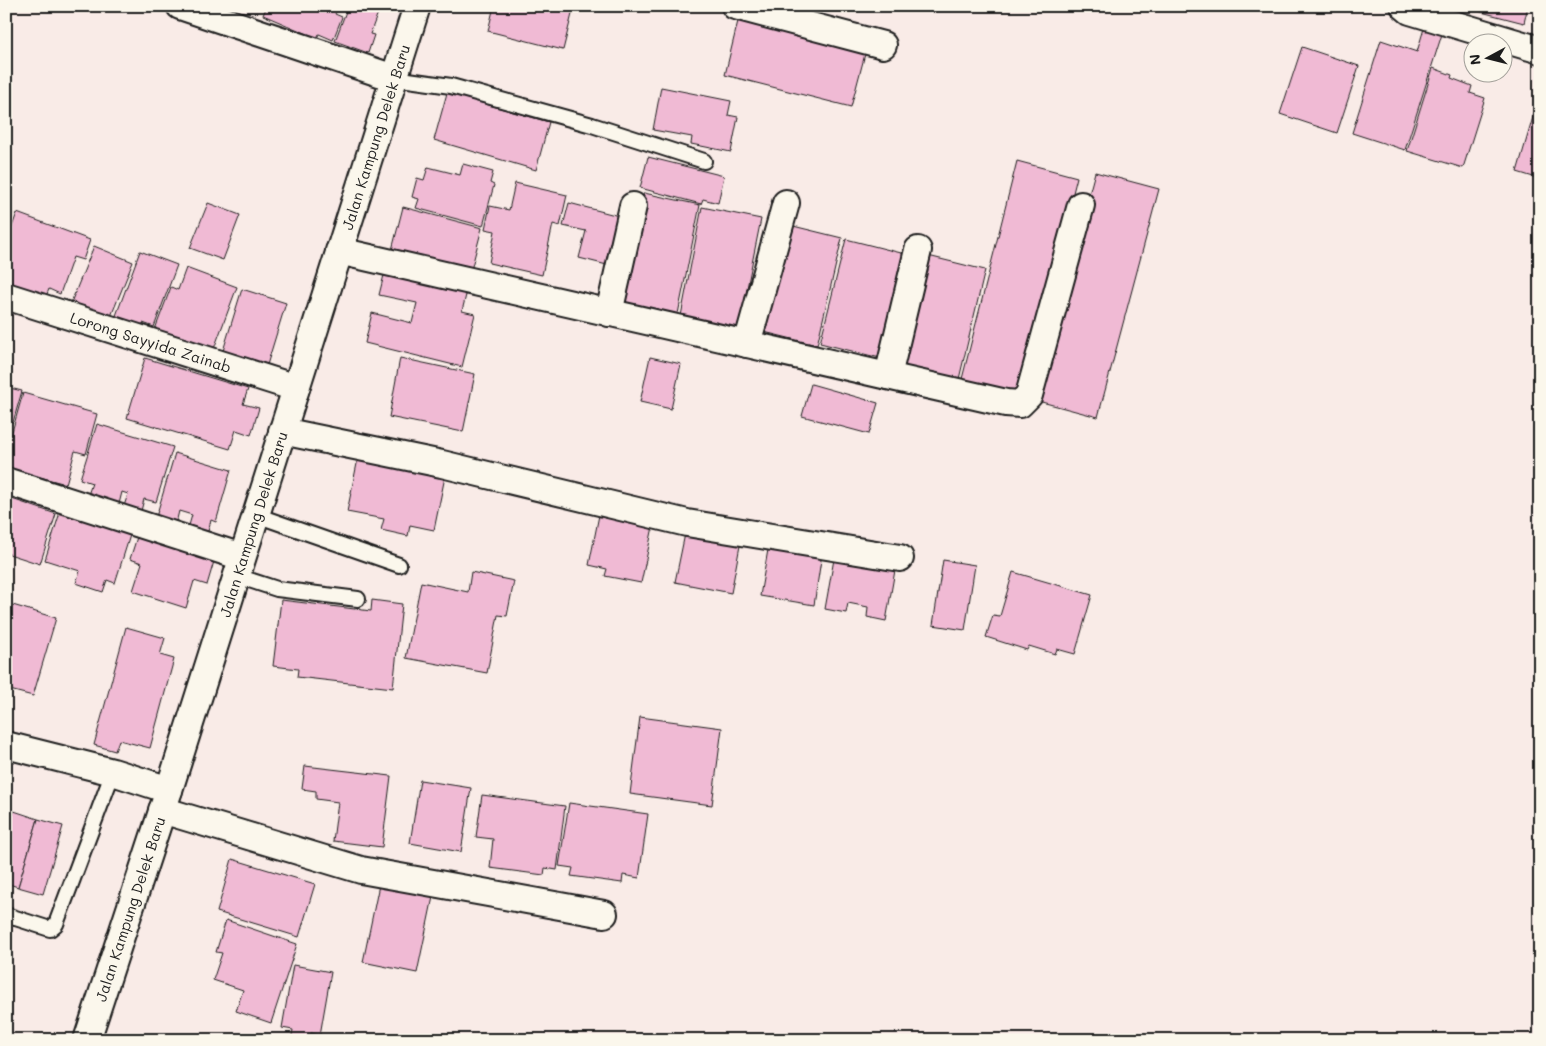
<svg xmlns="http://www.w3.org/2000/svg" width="1546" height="1046" font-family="Mali,sans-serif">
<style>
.building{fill:#f0bad4;stroke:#1c1c1c}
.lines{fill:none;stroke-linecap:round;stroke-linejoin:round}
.lane-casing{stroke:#1c1c1c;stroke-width:18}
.street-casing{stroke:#1c1c1c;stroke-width:30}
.lane{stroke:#fbf7ec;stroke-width:14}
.street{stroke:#fbf7ec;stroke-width:26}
.labels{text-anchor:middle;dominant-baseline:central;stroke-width:5;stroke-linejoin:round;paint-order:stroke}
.street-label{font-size:15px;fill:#1c1c1c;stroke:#fbf7ec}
</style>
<rect width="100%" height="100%" fill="#f9ebe7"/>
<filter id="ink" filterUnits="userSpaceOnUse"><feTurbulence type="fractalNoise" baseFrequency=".02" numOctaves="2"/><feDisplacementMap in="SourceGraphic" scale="10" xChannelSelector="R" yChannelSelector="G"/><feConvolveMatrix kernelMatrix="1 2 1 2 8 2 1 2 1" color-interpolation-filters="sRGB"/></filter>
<g filter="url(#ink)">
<g class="building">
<polygon points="267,6 339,6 335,14 342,17 333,40 319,34 317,38 263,15"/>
<polygon points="348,6 368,6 379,10 370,34 374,35 368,53 335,41"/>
<polygon points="494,6 574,6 563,50 488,31"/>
<polygon points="1458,6 1528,6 1524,23"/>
<polygon points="738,21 865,54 851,107 725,75"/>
<polygon points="1425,25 1443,31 1405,150 1352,133 1381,40 1417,52"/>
<polygon points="1302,47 1359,66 1337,133 1280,114"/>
<polygon points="1433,68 1452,75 1451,78 1472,86 1470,93 1485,98 1463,168 1407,151"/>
<polygon points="661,87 731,101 728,115 738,117 731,152 691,144 692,137 653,130"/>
<polygon points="447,93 549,122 536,170 434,140"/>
<polygon points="1540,93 1540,179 1517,172"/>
<polygon points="648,157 724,176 718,203 703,199 701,204 640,188"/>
<polygon points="1017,161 1077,177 1022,395 962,379"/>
<polygon points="463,164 493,172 490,183 494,185 483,226 416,208 419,199 412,197 417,178 424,180 428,167 460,175"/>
<polygon points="1095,172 1159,189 1098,417 1034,400"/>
<polygon points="515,183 567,195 560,226 553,224 542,275 489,263 495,231 485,229 490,206 509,210"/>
<polygon points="644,193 700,205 678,314 621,302"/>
<polygon points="208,203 240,215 223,260 190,248"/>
<polygon points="569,203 619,216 607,265 579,258 586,231 563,226"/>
<polygon points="403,207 482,228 471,270 392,250"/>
<polygon points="702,207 761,219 739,328 681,316"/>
<polygon points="6,211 12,213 6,230"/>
<polygon points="17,213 90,240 83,260 73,257 60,294 49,289 45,299 6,284 6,243"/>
<polygon points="785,224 842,238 817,345 760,331"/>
<polygon points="846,239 909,255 884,359 820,343"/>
<polygon points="94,246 133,262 109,321 70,305"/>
<polygon points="140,251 177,265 154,327 143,323 140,331 114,321"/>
<polygon points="928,256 985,270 959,379 901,366"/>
<polygon points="186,268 237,287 212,354 154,332 171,287 178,290"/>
<polygon points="385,271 467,291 462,311 475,314 462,367 365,343 372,313 412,323 417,303 379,295"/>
<polygon points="242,289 286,303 267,365 223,351"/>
<polygon points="650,357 681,364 671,409 640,402"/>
<polygon points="145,358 248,389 243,404 259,408 251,435 236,430 230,449 127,418"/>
<polygon points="400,358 475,374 463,432 389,417"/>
<polygon points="811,384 878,403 869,434 802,416"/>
<polygon points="6,387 22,391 13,422 6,420"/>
<polygon points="23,393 97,414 86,454 75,451 66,484 6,468 6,453"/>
<polygon points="97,424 173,447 156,502 144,499 141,511 124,506 128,494 122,492 119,504 88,495 92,483 80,479"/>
<polygon points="360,449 447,467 434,530 410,525 408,536 381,530 384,519 347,512"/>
<polygon points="175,453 231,470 216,522 211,520 207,535 188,529 192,515 179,511 176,523 156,517"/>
<polygon points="6,497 56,514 40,564 6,553"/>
<polygon points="61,509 131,532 115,583 107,580 103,592 76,583 80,571 45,560"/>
<polygon points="600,510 654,522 641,583 605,576 607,569 589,565"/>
<polygon points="687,524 742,535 731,593 675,582"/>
<polygon points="138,534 215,558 207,585 194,581 186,608 133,591 142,563 130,559"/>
<polygon points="770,538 823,547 814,605 760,596"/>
<polygon points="836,548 897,559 886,621 867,617 868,607 848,603 846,613 825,609"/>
<polygon points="943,560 975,565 965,630 933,625"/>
<polygon points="471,572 514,581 507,616 498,615 487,673 406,658 421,582 468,592"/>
<polygon points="1013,572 1092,595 1075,654 1057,649 1055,654 1029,646 1027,650 986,637 993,615 1000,616"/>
<polygon points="281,600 371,611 372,600 402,604 393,688 297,677 298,669 273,666"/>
<polygon points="6,603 56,618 33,696 6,689"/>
<polygon points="126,627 165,638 160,655 174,659 150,748 119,740 115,751 94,745"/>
<polygon points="640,717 722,728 712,805 630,794"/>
<polygon points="305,766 391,776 382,847 333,841 338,802 316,799 316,791 302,789"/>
<polygon points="420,780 471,788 461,852 410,843"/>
<polygon points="482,795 565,806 557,870 545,868 544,875 490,868 493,839 476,837"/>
<polygon points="569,803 648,814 639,878 623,875 622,883 571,876 573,868 559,866"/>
<polygon points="6,809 14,811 6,836"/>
<polygon points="14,811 38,819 18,887 6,883 6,836"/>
<polygon points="38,819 63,826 43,894 18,887"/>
<polygon points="232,859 315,884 299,937 217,912"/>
<polygon points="380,880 434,892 417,973 363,962"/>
<polygon points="226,920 297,944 271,1023 236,1011 243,990 213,980 222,953 216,952"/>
<polygon points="293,965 331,972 320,1035 311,1033 310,1040 291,1040 293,1030 282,1028"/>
</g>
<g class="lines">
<defs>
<g id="lane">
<polyline points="394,78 451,86 592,125 704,161"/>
<polyline points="256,515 399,565"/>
<polyline points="237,576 277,589 358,599"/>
<polyline points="6,915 50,929 56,924 113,772"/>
</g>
<g id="street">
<polyline points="180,6 394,78"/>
<polyline points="735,6 883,45"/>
<polyline points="1404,6 1410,11 1540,50"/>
<polyline points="339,251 1006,403 1020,404 1029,395 1081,205"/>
<path id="s1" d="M6,296l290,92"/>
<polyline points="609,313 633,206"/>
<polyline points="747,344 786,203"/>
<polyline points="888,376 918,250"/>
<polyline points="282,431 442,464 687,523 900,558"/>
<polyline points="6,481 242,557"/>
<polyline points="6,745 113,772 169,790"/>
<polyline points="162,810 361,870 604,914"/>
<path id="s2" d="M87,1040l82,-250 248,-784"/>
</g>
</defs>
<use href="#lane" class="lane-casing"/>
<use href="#street" class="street-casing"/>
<use href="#lane" class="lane"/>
<use href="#street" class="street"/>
</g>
</g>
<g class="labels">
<g class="street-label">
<text stroke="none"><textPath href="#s2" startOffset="948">Jalan Kampung Delek Baru</textPath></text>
<text stroke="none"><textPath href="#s1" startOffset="152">Lorong Sayyida Zainab</textPath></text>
<text stroke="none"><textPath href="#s2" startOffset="542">Jalan Kampung Delek Baru</textPath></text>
<text stroke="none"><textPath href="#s2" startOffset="138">Jalan Kampung Delek Baru</textPath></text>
</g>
</g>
<rect width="1546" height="1046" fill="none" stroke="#fbf7ec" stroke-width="25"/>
<rect x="12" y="12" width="1521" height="1021" fill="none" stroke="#1c1c1c" stroke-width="2" filter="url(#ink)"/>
<g transform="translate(1488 58) rotate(263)"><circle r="24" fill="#fbf7ec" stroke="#a29f99"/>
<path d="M0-4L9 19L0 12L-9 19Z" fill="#1c1c1c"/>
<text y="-8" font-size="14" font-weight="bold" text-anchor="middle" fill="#1c1c1c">N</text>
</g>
</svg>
